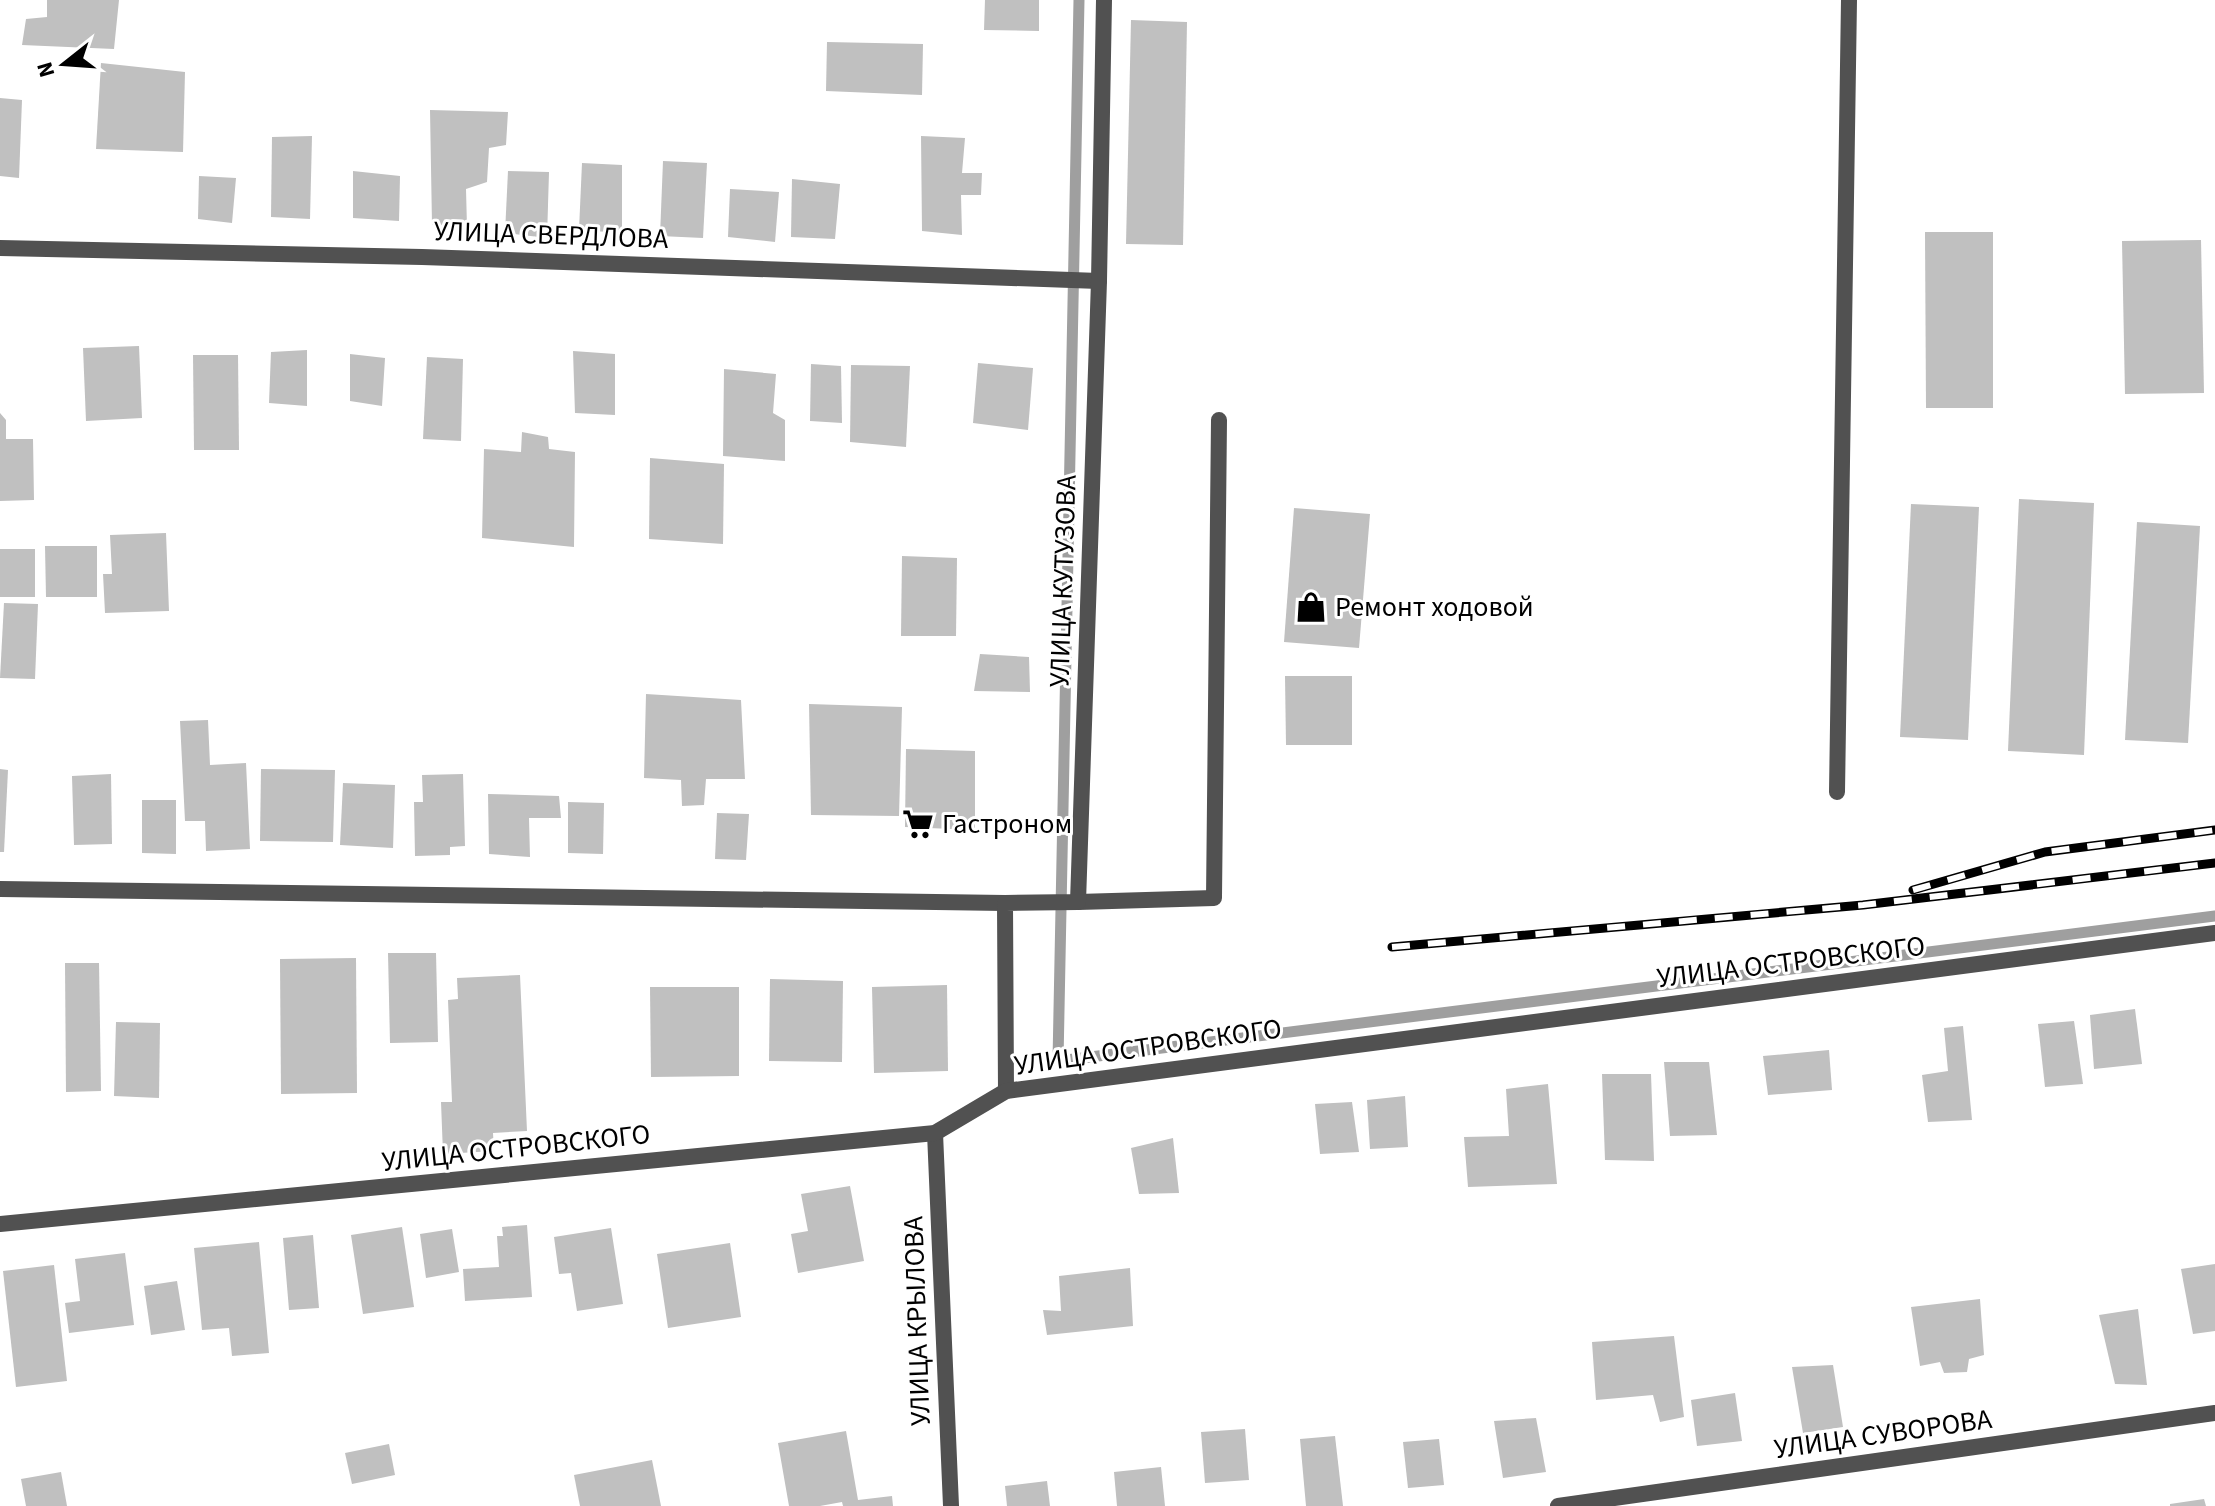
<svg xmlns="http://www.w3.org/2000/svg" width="2215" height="1506" font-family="'Source Sans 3',sans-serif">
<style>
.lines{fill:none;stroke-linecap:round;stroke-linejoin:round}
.stream{stroke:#9f9f9f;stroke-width:11}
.building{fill:#c0c0c0}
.service{stroke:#515151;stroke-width:16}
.minor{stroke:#515151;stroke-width:16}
.rail-casing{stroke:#000;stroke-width:9}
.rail{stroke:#fff;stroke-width:6;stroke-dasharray:18;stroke-linecap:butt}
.labels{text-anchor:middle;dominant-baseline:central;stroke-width:6;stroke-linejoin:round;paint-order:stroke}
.street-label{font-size:28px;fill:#000;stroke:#fff}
.poi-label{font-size:28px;fill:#000;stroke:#fff;text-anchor:start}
</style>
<rect width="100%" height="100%" fill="#fff"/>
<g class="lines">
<polyline class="stream" points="1079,0 1058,1061 2215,916"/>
</g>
<g class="building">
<polygon points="47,0 119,0 114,49 22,45 26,19 47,17"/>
<polygon points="985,0 1039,0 1039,31 984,30"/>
<polygon points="1131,20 1187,22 1183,245 1126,244"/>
<polygon points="827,42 923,44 922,95 826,91"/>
<polygon points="101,63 185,72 183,152 96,149"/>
<polygon points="0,98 22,100 19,178 0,176"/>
<polygon points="430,110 508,112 506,145 489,148 487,182 466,189 467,227 432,225"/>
<polygon points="312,136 310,219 271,217 272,137"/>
<polygon points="921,136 965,138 962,173 982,173 981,195 961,195 962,235 922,231"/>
<polygon points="663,161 707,163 703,238 660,236"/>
<polygon points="582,163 622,165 622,233 579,230"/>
<polygon points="353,171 400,176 399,221 353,218"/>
<polygon points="508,171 549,172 547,238 505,233"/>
<polygon points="199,176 236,178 232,223 198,219"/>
<polygon points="792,179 840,184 835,239 791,237"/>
<polygon points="730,189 779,192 775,242 728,237"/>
<polygon points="1925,232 1993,232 1993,408 1926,408"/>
<polygon points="2201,240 2204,393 2125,394 2122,241"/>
<polygon points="139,346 142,418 86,421 83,348"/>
<polygon points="307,350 307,406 269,403 271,352"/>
<polygon points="573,351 615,354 615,415 575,413"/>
<polygon points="350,354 385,358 382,406 350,401"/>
<polygon points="193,355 238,355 239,450 194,450"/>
<polygon points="427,357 463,359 461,441 423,439"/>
<polygon points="978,363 1033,368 1028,430 973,423"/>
<polygon points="811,364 841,366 842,423 810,421"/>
<polygon points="851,365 910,366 906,447 850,442"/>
<polygon points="724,369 776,374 773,413 785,420 785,461 723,456"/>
<polygon points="0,413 6,420 6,439 33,439 34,500 0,501"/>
<polygon points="522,432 548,437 549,449 575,452 574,547 482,538 484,449 521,452"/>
<polygon points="650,458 724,464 723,544 649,539"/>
<polygon points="2019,499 2094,503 2084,755 2008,751"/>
<polygon points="1911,504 1979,507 1968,740 1900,737"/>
<polygon points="1294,508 1370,514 1359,648 1284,642"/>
<polygon points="2137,522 2200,526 2188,743 2125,740"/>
<polygon points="166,533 169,611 105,613 103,574 112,574 110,535"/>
<polygon points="45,546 97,546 97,597 46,597"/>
<rect x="0" y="549" width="35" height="48"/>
<polygon points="902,556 957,558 956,636 901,636"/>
<polygon points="4,603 38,604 35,679 0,678"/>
<polygon points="980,654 1029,657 1030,692 974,691"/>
<polygon points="1285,676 1352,676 1352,745 1286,745"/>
<polygon points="646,694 741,700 745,779 706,779 704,805 682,806 681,780 644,778"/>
<polygon points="809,704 902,707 899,816 811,815"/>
<polygon points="208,720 210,765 246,763 250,849 206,851 205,821 185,821 180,721"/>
<polygon points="906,749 975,751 975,830 905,827"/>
<polygon points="0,769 8,770 4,852 0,852"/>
<polygon points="261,769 335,770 333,842 260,841"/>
<polygon points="111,774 112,844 74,845 72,776"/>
<polygon points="463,774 465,846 450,847 450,855 415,856 414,802 423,802 422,775"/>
<polygon points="343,783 395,785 393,848 340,845"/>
<polygon points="488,794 559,796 561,818 529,818 530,857 489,854"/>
<polygon points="142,800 176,800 176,854 142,853"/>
<polygon points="568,802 604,803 603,854 568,853"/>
<polygon points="717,813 749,814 746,860 715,859"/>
<polygon points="388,953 436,953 438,1042 390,1043"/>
<polygon points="356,958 357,1093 281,1094 280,959"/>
<polygon points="65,963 99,963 101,1091 66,1092"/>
<polygon points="520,975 527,1131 493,1133 494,1151 443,1154 441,1102 452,1102 448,1000 458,999 457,978"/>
<polygon points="770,979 843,981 842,1062 769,1061"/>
<polygon points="947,985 948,1071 874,1073 872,987"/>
<polygon points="650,987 739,987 739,1076 651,1077"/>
<polygon points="2135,1009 2142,1064 2094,1069 2090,1015"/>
<polygon points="2074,1021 2083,1084 2045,1087 2038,1024"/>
<polygon points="116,1022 160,1023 159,1098 114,1096"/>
<polygon points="1963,1026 1972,1120 1928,1122 1922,1075 1948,1071 1944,1028"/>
<polygon points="1829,1050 1832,1090 1768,1095 1763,1056"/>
<polygon points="1664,1062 1709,1062 1717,1135 1670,1136"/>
<polygon points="1602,1074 1651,1074 1654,1161 1605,1160"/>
<polygon points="1548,1084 1557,1184 1468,1187 1464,1137 1509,1136 1506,1089"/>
<polygon points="1405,1096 1408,1147 1370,1149 1367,1100"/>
<polygon points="1352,1102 1359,1152 1320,1154 1315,1104"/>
<polygon points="1173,1138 1179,1193 1139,1194 1131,1148"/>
<polygon points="850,1186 864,1261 798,1273 791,1234 808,1231 801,1194"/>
<polygon points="527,1225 532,1297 465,1301 463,1269 499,1267 497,1236 503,1236 502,1227"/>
<polygon points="402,1227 414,1307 363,1314 351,1235"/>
<polygon points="611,1228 623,1304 577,1311 571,1273 559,1274 554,1237"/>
<polygon points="452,1229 459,1272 426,1278 420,1234"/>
<polygon points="313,1235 319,1308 289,1310 283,1238"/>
<polygon points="259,1242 269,1353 232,1356 229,1328 202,1330 194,1248"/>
<polygon points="730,1243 741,1317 668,1328 657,1254"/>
<polygon points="125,1253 134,1325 69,1333 65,1303 80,1301 75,1259"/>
<polygon points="2215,1264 2215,1331 2193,1334 2181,1269"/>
<polygon points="54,1265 67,1381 16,1387 3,1271"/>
<polygon points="1130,1268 1133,1326 1047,1335 1043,1310 1061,1311 1059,1276"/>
<polygon points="177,1281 185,1330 151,1335 144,1286"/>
<polygon points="1980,1299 1984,1355 1969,1359 1967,1372 1944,1373 1940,1362 1920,1366 1911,1307"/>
<polygon points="2138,1309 2147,1385 2115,1384 2099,1315"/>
<polygon points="1674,1336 1684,1417 1660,1422 1653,1395 1596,1400 1592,1342"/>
<polygon points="1833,1365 1843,1427 1803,1433 1792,1367"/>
<polygon points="1735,1393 1742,1441 1697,1446 1691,1400"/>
<polygon points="1536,1418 1546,1472 1503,1478 1494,1421"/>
<polygon points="1245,1429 1249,1480 1205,1483 1201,1432"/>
<polygon points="846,1431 858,1500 892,1496 893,1506 843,1506 842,1502 820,1506 789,1506 778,1443"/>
<polygon points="1335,1436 1343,1506 1306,1506 1300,1439"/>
<polygon points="1439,1439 1444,1485 1408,1488 1403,1442"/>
<polygon points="389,1444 395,1475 352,1484 345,1453"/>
<polygon points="652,1460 661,1506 580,1506 574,1475"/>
<polygon points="1161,1467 1165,1506 1117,1506 1114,1472"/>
<polygon points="61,1472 67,1506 26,1506 21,1479"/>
<polygon points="1047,1481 1050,1506 1007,1506 1005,1486"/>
<polygon points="2204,1499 2206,1506 2170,1506 2170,1504"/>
</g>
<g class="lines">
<g class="service">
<polyline points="1837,792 1849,0"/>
<polyline points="1078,902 1214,898 1219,420"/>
</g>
<g class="minor">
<polyline points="0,248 422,257 1099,281"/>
<polyline points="0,889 1005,903"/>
<polyline points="1006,1091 1005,903 1078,902 1099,281 1104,0"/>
<polyline points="935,1133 951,1506"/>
<polyline points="0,1224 935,1133 1006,1091 2215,933"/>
<polyline points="1558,1506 2215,1413"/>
</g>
<defs>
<g id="rail">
<polyline points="1913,890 2045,852 2215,830"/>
<polyline points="1392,947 1863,905 2215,863"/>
</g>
</defs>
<use href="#rail" class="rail-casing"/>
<use href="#rail" class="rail"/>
</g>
<defs>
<symbol id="shop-bare" viewBox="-9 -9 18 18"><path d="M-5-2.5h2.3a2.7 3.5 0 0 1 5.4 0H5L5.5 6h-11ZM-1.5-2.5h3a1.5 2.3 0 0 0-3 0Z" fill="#000" stroke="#fff" stroke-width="2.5" paint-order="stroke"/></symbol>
<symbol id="supermarket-bare" viewBox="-9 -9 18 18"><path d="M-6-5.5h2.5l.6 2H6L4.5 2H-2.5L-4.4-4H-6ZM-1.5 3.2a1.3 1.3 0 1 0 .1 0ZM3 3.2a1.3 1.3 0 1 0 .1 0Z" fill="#000" stroke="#fff" stroke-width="2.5" paint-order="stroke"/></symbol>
</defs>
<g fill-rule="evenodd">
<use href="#shop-bare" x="1289" y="585" width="44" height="44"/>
<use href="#supermarket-bare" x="896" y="802" width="44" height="44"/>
</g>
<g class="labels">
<g class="street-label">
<text transform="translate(551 235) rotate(2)">УЛИЦА СВЕРДЛОВА</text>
<text transform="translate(1063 581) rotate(-88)">УЛИЦА КУТУЗОВА</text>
<text transform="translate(1791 962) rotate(-7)">УЛИЦА ОСТРОВСКОГО</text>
<text transform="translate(1148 1047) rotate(-8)">УЛИЦА ОСТРОВСКОГО</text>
<text transform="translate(516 1148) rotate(-6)">УЛИЦА ОСТРОВСКОГО</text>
<text transform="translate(917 1321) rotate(-92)">УЛИЦА КРЫЛОВА</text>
<text transform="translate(1883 1434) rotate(-8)">УЛИЦА СУВОРОВА</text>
</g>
<g class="poi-label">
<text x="1335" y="607">Ремонт ходовой</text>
<text x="942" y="824">Гастроном</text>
</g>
</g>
<g transform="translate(64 64) rotate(253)" stroke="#ffffff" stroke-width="6" paint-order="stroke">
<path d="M0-6L14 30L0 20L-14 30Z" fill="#000000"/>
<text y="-12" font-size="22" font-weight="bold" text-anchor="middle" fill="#000000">N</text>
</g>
</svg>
